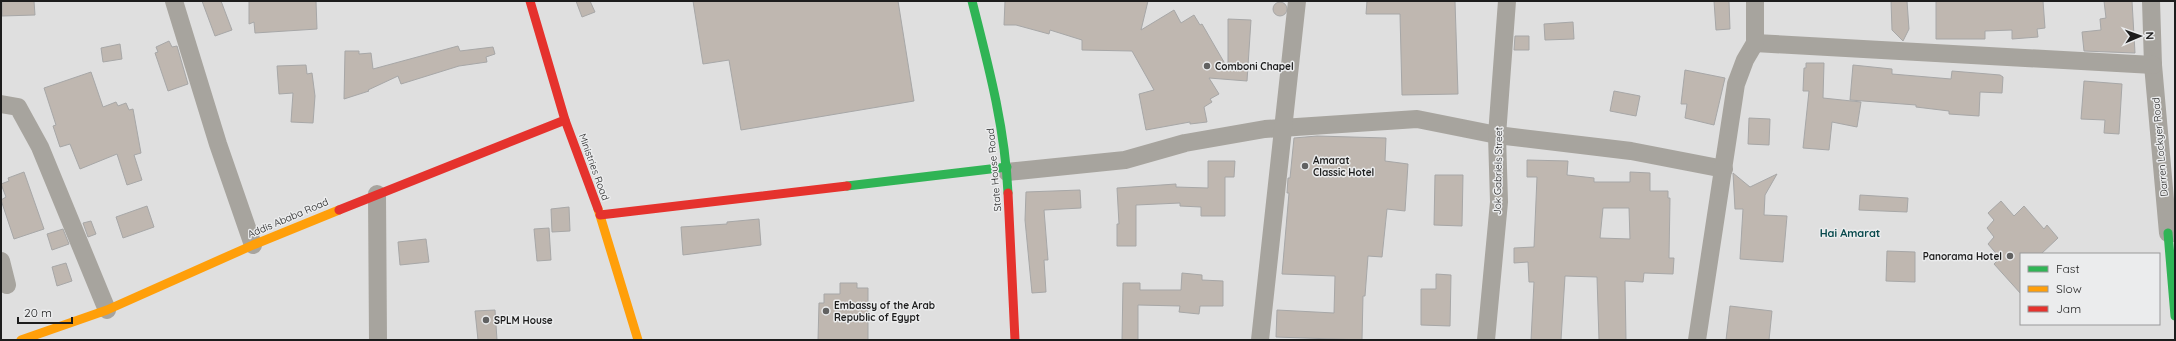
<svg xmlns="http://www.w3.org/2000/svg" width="2176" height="341" font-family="Quicksand,sans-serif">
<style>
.building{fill:#bfb7b0;stroke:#a7a7a7;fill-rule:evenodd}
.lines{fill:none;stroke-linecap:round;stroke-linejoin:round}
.street{stroke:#a7a49e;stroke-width:18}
.fast{stroke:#30b455;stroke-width:9}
.slow{stroke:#ff9f0a;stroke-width:9}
.jam{stroke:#e5322d;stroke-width:9}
.poi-dot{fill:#616161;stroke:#ebeced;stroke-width:1.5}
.labels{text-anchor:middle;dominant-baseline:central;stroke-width:3;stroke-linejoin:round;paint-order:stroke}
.poi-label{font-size:10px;font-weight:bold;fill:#1d1d1d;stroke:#ebeced;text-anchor:start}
.street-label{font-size:10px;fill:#1d1d1d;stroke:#ebeced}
.neighbourhood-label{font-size:11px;font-weight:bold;fill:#07494c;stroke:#ebeced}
</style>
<rect width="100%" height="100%" fill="#dfdfdf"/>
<g class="building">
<polygon points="2,1 34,1 35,15 2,16"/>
<polygon points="202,1 221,1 232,30 215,36"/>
<polygon points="249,1 316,1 317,29 255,33 254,22 249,24"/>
<polygon points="576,1 590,1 595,12 582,17"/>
<polygon points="693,1 898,1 914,101 741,130 729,60 703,64"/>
<polygon points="1005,1 1148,1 1141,30 1174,10 1181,23 1194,15 1200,25 1202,24 1228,69 1228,19 1251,20 1247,81 1209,78 1219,94 1210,99 1212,102 1204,107 1207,122 1190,124 1190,122 1146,130 1139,94 1154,90 1132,51 1082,50 1082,40 1050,30 1049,34 1016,25 1004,25"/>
<polygon points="1367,1 1455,1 1458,94 1402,95 1400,14 1366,14"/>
<polygon points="1714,1 1729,1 1730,29 1716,30"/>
<polygon points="1891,1 1907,1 1909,29 1903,41 1892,30"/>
<polygon points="1936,1 2043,1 2045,28 2037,29 2038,37 2012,39 2012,30 1985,31 1985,39 1936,39"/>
<polygon points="2104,1 2132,1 2135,53 2084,51 2082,32 2101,30 2100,19 2106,18"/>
<circle cx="1280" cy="9" r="7"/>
<polygon points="1573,22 1574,39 1545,40 1544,24"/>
<polygon points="1515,36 1529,36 1529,50 1514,50"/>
<polygon points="169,41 172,47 177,46 188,84 168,91 155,53 158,52 156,47"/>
<polygon points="120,44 122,59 103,62 101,48"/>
<polygon points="458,46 460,51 493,47 495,54 486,57 487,62 459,66 401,84 398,76 368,90 369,91 344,99 345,51 359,51 359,54 371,53 373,69"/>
<polygon points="1806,63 1824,63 1823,98 1861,102 1857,127 1832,122 1829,150 1803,148 1809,91 1803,91 1804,68 1806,68"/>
<polygon points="306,65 307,74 312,73 315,96 313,123 291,122 293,93 279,94 277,66"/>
<polygon points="1853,65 1892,69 1892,74 1951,79 1952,71 2000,75 2003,77 2002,93 1980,92 1979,116 1949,114 1949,111 1916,107 1916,105 1850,100"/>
<polygon points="1685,70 1725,78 1714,125 1685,118 1687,104 1681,104"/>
<polygon points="91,72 103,107 116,102 118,106 126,103 129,110 133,109 141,153 134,155 142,180 127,185 117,154 80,169 70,144 60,147 53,126 56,125 44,88"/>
<polygon points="2084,81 2122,84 2119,134 2104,133 2105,120 2081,119"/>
<polygon points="1614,91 1640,96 1636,116 1610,111"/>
<polygon points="1749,118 1770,119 1769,145 1748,144"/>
<polygon points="1317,136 1386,138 1385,161 1408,164 1405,211 1387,209 1382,257 1368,256 1365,296 1363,296 1362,340 1276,337 1277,310 1334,313 1335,276 1282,274 1289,193 1287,193 1288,178 1290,178 1294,138"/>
<path d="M1527,160l41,1 -1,14 27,3v4h36v-10l20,1v18h18v7h2l-1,60h5l-1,16 -29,-1 -1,9 -18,-1 1,59h-27l-2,-63 -32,-1 -4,64h-30l3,-58h-5l-1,-20 -14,1v-15l20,-1 3,-70h-10zM1603,208h26l1,31 -30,-1z"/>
<polygon points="1208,161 1235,161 1234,177 1225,177 1225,216 1201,216 1201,207 1180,206 1180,203 1136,205 1136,246 1117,246 1117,224 1119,224 1117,188 1176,184 1176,187 1208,188"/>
<polygon points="24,172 44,229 14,239 1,200 6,197 1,184 9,181 8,178"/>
<polygon points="1733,173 1750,187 1777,174 1765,195 1764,215 1787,216 1783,262 1740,259 1743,209 1735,209"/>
<polygon points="1435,175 1463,175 1462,226 1434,225"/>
<polygon points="1080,190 1081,208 1044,210 1048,260 1044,260 1046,292 1032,293 1025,220 1026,192"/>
<polygon points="1860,195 1908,198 1907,212 1859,210"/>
<polygon points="2001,201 2014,216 2024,206 2044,229 2047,225 2058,238 2041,254 2021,254 2021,294 1994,264 2000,258 1988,244 1994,237 1987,228 1994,220 1988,213"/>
<polygon points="147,206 154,227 123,238 116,217"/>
<polygon points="569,207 570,231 552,232 551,209"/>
<polygon points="759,219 761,245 683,255 681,227 727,224 727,222"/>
<polygon points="91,221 96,234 88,237 83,223"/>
<polygon points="549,228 551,260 537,261 534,229"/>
<polygon points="63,229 69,244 52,250 47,234"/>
<polygon points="426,239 429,262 400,265 398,242"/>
<polygon points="1887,251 1915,252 1915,282 1886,281"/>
<polygon points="66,263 72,281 57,286 52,267"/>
<polygon points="1182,273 1202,275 1202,280 1223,281 1223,306 1200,306 1199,314 1179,312 1180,306 1138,305 1138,340 1122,340 1123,283 1140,283 1140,290 1181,290"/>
<polygon points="1436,274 1451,275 1450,326 1421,325 1421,289 1436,289"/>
<polygon points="840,283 857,283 857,288 868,288 868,340 818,340 819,303 824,303 824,294 840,294"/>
<polygon points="1730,306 1772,311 1769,340 1726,340"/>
<polygon points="495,310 497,340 478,340 475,311"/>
</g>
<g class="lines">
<g class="street">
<polyline points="174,1 218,144 253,245"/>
<polyline points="2151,1 2153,65 2168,233 2175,233"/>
<polyline points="1755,43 2153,65"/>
<polyline points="1,104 18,107 40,147 107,310"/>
<polyline points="1007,172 1125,160 1185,143 1265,129 1417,119 1497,135 1631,151 1724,169"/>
<polyline points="377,194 378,340"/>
<polyline points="1,261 7,285"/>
<polyline points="1260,340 1297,1"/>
<polyline points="1486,340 1499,202 1497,135 1507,1"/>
<polyline points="1697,340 1736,84 1745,60 1755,43 1755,1"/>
</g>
<g class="fast">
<path d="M972,1c16,63 33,126 36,192"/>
<polyline points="847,186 1007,167"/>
<polyline points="2168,233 2175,316"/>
</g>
<g class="slow">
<polyline points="598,209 638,340"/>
<polyline points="21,340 107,310 253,245 339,210"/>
</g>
<g class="jam">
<polyline points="530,1 565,120 598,209"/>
<polyline points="1008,193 1015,340"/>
<polyline points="339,210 565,120"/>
<polyline points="600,215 847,186"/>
</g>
</g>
<g class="poi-dot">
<circle cx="1207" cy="66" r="4"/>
<circle cx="1305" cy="166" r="4"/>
<circle cx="2010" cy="256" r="4"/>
<circle cx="826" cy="311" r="4"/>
<circle cx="486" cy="320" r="4"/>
</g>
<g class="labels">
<g class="poi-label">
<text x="1215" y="66">Comboni Chapel</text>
<text x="1313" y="160">Amarat<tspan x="1313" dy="12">Classic Hotel</tspan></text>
<text x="2002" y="256" text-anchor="end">Panorama Hotel</text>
<text x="834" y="305">Embassy of the Arab<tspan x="834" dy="12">Republic of Egypt</tspan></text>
<text x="494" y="320">SPLM House</text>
</g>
<g class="street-label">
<text transform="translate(2160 147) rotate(-95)">Darren Lockyer Road</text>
<text transform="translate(594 167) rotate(70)">Ministries Road</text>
<text transform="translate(994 170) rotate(-95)">State House Road</text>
<text transform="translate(1498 171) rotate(-89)">Jok Gabriels Street</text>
<text transform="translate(288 218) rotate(-23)">Addis Ababa Road</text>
</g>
<g class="neighbourhood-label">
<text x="1850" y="233">Hai Amarat</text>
</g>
</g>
<rect width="2176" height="341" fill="none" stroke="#1d1d1d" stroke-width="4"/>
<rect x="2020" y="253" width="140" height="72" fill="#ebeced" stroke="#99999a"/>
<rect x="2028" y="266" width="20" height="6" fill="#30b455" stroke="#99999a"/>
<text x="2056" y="273" font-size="12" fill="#1d1d1d">Fast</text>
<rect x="2028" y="286" width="20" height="6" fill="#ff9f0a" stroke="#99999a"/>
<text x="2056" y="293" font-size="12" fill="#1d1d1d">Slow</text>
<rect x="2028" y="306" width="20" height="6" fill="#e5322d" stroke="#99999a"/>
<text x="2056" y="313" font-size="12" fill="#1d1d1d">Jam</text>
<g transform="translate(2140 36) rotate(88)" stroke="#ebeced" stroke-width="3" paint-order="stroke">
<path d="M0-3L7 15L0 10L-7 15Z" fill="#1d1d1d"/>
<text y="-6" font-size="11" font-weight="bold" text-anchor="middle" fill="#1d1d1d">N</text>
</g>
<path d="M18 317v6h54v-6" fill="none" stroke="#1d1d1d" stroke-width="2"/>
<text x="24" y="317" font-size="12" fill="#1d1d1d" stroke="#ebeced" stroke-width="3" paint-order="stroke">20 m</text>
</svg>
